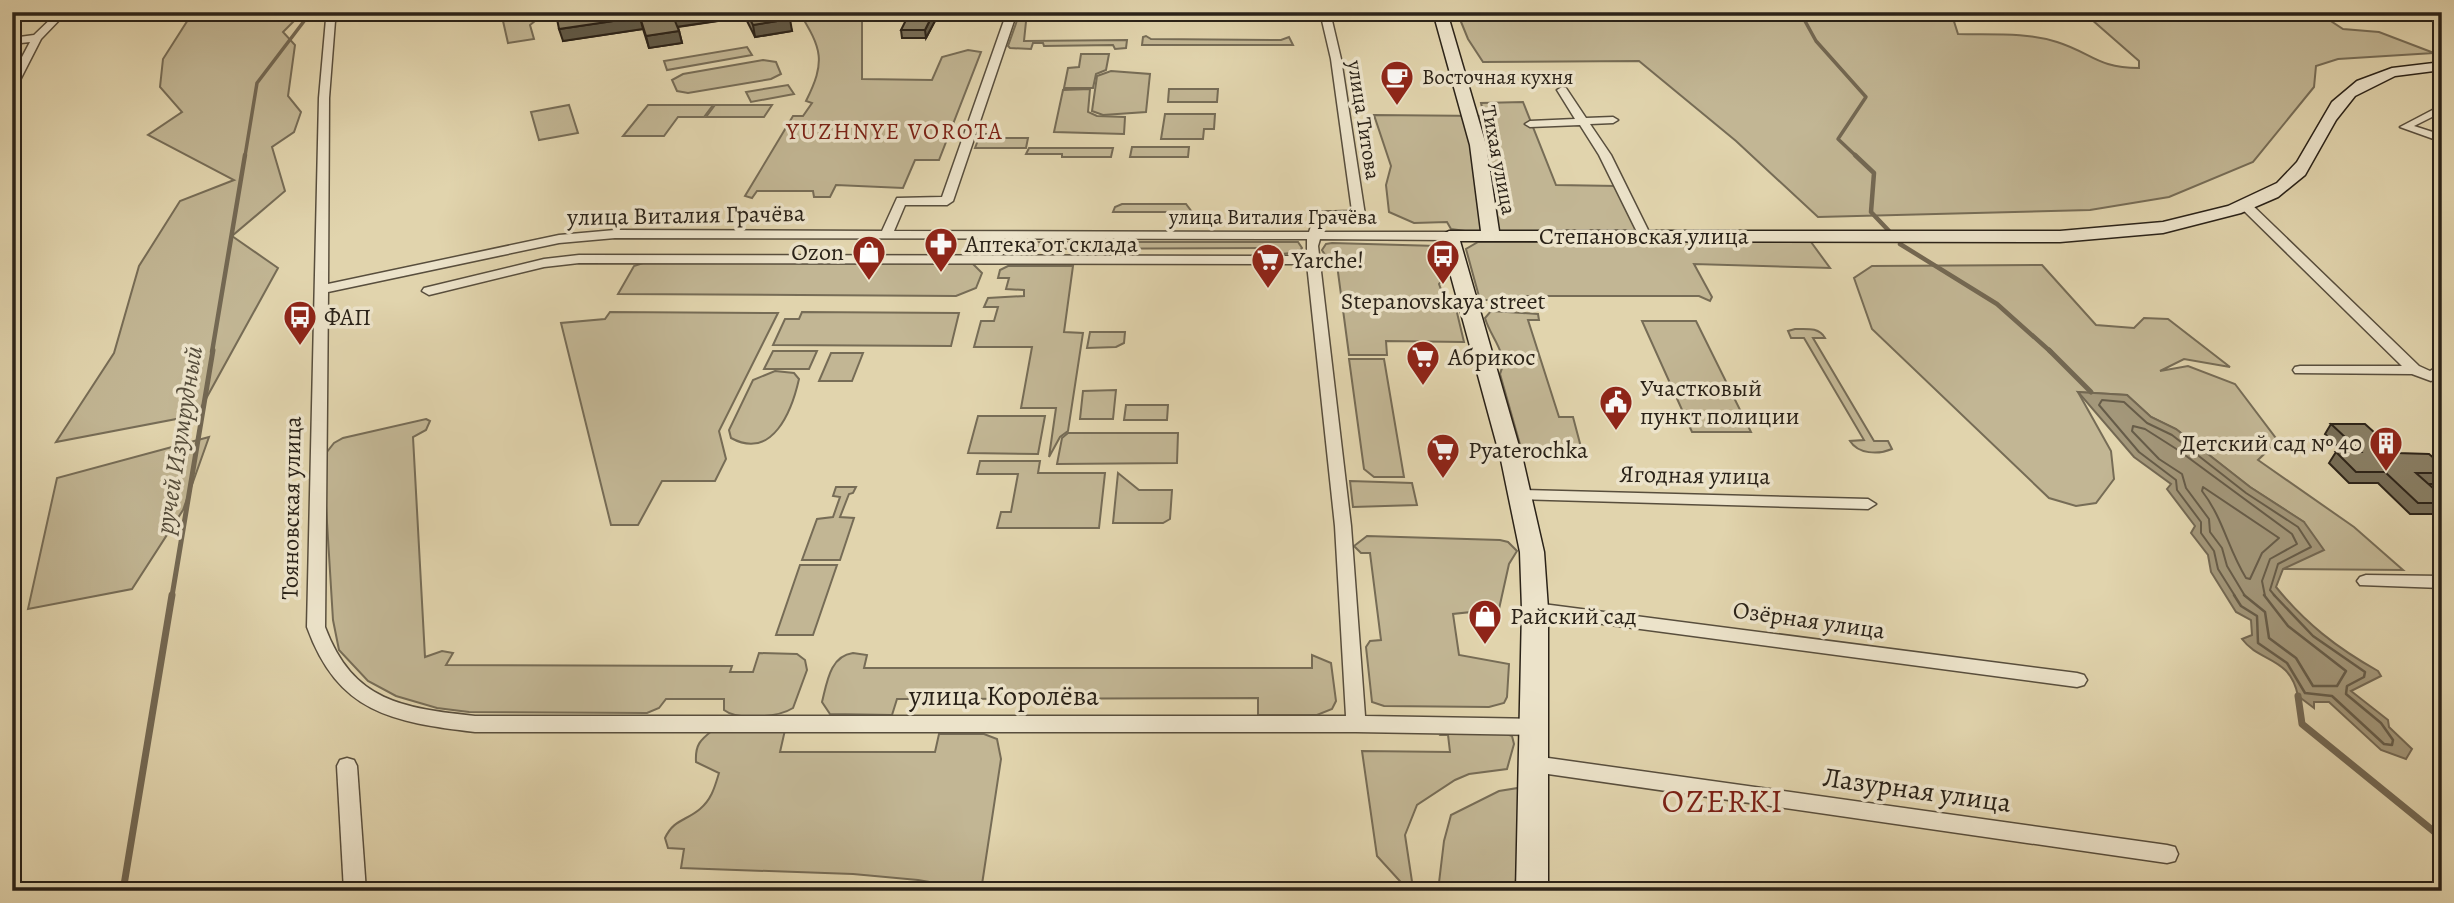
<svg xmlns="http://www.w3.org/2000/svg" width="2454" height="903" font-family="Alegreya,serif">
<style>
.green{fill:#c2b694;stroke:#766c56;stroke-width:2}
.water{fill:#a3977a;stroke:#736853;stroke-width:2}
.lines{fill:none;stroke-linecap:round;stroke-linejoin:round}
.shore-far1{stroke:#665c49;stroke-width:2}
.shore{stroke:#665c49;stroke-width:2.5}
.stream-far3{stroke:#736853;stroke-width:3.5}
.stream-far2{stroke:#736853;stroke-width:4.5}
.stream-far1{stroke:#736853;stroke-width:5}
.stream{stroke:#736853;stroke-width:7}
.street-casing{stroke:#584e3d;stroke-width:3}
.secondary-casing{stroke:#2a2218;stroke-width:3}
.street{fill:#ece3ca;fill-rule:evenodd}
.secondary{fill:#ece3ca;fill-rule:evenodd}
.wall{fill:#766d57;stroke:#2a2218;stroke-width:2}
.shaded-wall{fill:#605947;stroke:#2a2218;stroke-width:2}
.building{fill:#897f65;stroke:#2a2218;stroke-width:2}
.labels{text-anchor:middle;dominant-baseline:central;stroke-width:7;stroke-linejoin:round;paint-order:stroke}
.far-poi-label{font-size:21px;fill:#2a2218;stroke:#ece3ca;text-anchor:start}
.far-street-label{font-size:21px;fill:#2a2218;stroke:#ece3ca}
.far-quarter-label{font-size:23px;letter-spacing:2px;fill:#7a1f14;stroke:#ece3ca}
.street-label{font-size:24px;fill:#2a2218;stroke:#ece3ca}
.poi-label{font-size:24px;fill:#2a2218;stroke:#ece3ca;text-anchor:start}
.water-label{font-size:26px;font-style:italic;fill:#544b3a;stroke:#ece3ca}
.near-street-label{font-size:28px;fill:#2a2218;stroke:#ece3ca}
.near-neighbourhood-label{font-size:32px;letter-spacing:2px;fill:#7a1f14;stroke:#ece3ca}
</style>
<rect width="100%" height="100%" fill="#e1d4ad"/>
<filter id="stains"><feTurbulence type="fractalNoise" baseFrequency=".00286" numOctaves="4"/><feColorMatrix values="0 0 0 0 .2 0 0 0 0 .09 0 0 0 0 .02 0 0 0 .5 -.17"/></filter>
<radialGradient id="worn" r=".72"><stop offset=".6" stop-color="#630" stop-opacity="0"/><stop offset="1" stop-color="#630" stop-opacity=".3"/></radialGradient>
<g class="green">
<polygon points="193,12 303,12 283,32 295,45 288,96 301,112 294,132 272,147 285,191 232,236 278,268 197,415 56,442 114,353 139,266 180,201 234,180 148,135 182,112 160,87 163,59"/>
<polygon points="558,12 586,13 535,21 530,25 534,39 508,43 503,21"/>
<path d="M799,12h63v67l70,1 10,-23 26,-7 13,2 -42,108h-24l-12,28 -67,-3 -6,12h-16l-1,-6h-56l-5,7 -7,-2 48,-80h10l9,-13 -6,-2c20,-40 16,-52 -7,-89z"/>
<polygon points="1020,12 1027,12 1024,41 1127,40 1126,48 1115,49 1113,45 1044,46 1043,43 1033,43 1031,49 1010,48 1008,46"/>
<path d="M1457,12h494l7,22c32,1 68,-2 99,8 35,11 40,26 82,26v-7l-56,-49h234l26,17 36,3 55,21 -96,6 -22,7 -2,21 -61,75 -84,35 -79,13 -272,7 -82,-76 -97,-80 -156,1 -15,-23z"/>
<polygon points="1146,36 1151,39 1281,40 1289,37 1293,45 1142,45 1143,37"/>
<polygon points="747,47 752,55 667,70 664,61"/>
<polygon points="1081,54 1109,54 1106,70 1096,74 1093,88 1064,88 1068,68 1079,67"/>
<polygon points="763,60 776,62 781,74 771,79 688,93 677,91 672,80 683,74"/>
<polygon points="1111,71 1150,74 1146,112 1103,115 1092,111 1097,76"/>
<polygon points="788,85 794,94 751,102 746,92"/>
<polygon points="1090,89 1088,112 1097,116 1125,117 1124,134 1054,132 1063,90"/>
<polygon points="1169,89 1218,89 1217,102 1168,102"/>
<polygon points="1523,102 1556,185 1617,186 1640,228 1633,231 1465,231 1451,229 1447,222 1414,223 1389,212 1386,185 1391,166 1374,115 1484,116 1481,103"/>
<polygon points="569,105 578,133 539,140 531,112"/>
<polygon points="648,105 713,105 704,117 678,117 664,136 623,136"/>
<polygon points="715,105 772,105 764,117 706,117"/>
<polygon points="1165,114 1215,114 1214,129 1204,129 1203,139 1161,139"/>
<polygon points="985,134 992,134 992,138 1028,138 1026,148 975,148 980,135"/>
<polygon points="1132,147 1189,147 1188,157 1130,157"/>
<polygon points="1029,148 1113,148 1111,157 1062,157 1062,154 1026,154"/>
<polygon points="1122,204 1186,204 1192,212 1113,212 1115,207"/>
<polygon points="1012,242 1298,242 1302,248 1299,252 1282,254 1274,248 1028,249 1024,254 1008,251"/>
<polygon points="1478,242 1811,242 1830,268 1694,264 1712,297 1710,301 1699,296 1493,296 1493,300 1480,300 1466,249"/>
<polygon points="1332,243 1437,246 1447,274 1439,284 1442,292 1454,300 1464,342 1386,341 1387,355 1349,355 1336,257 1325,255 1322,250 1326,244"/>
<polygon points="646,262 972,263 982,273 976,288 956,296 618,294 634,266"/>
<polygon points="2042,265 2096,325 2134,328 2144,318 2168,319 2230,367 2184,359 2160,371 2188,366 2235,384 2278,441 2258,460 2354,527 2403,570 2283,569 2304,522 2250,487 2176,429 2151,417 2127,395 2078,392 2111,451 2114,479 2096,503 2076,506 2049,498 1872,329 1854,278 1872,266"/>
<polygon points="1008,266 1073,266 1064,332 1083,333 1068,431 1060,437 1049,457 1056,408 1021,408 1032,347 974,347 981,321 994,321 998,307 984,307 988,298 1024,296 1024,290 1006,289 1009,278 998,278 1000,270"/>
<path d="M1491,311l47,3 1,6h-11l31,97h14l9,34 -52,2 -9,-5 -21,-74c9,-21 -9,-35 -15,-56z"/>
<polygon points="610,312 778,313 719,431 726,459 715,481 662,481 638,525 611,525 561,323 605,319"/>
<polygon points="802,312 959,313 951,346 773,345 785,319 799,319"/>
<polygon points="1642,321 1696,321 1751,432 1692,432"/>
<path d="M1795,329c12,0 24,-2 30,9h-12l61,103h14l4,8c-14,6 -34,5 -42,-8l14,-1 -60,-102h-13l-3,-7z"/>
<polygon points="1090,332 1125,332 1124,343 1116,347 1087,348"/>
<polygon points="773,351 817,351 809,369 764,369"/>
<polygon points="831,353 863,353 852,381 819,381"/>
<polygon points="1349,359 1384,359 1404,477 1374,477 1364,469"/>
<path d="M775,371l19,2 5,6c-7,31 -26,82 -68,59l-2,-8 24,-50z"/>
<polygon points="1116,390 1113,419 1080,419 1083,391"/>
<polygon points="1126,405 1168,405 1167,420 1124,420"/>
<polygon points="978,416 1045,416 1038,454 968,453"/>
<path d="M426,419l4,2 -4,9 -13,7 12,220 17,-6 11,2 -7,12 286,1 -2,6h23l6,-19 38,1 8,6 2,10 -14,38c-14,9 -55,13 -69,2v-11h-58l-7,9 -12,5 -178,-1 -32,-4 -41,-12 -28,-15 -29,-31 -6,-30 -10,-163 11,-14 9,-5z"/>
<polygon points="1068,433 1178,433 1177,463 1057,464 1062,438"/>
<polygon points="209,437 183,510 132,589 28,609 57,478"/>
<polygon points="980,461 1040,461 1038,473 1105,473 1099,528 997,528 1001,512 1011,512 1018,474 977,474"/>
<polygon points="1118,473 1139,490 1172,490 1170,519 1163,523 1113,523"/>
<polygon points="1350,481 1412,483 1417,505 1353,507"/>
<polygon points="836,487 856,487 853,493 849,494 840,517 854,518 840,560 802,560 817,519 833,517 840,497 833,496"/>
<polygon points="1367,536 1500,540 1508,542 1517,551 1509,564 1499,609 1453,614 1459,655 1509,664 1507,697 1504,703 1489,707 1384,706 1372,702 1366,647 1370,641 1381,640 1370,553 1361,553 1354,546"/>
<polygon points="800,565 837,565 813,635 776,635"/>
<path d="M853,653l14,2 -3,13h448v-13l19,8 5,38 -4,8 -15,6h-59v-17l-361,1 -5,16 -62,-1 -8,-12c5,-20 8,-46 31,-49z"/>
<path d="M713,730h72l-5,22h155l4,-18h45l13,5 4,20 -20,132 -63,-11 -65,-6 -172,-6 3,-19 -16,-1 -3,-10c9,-19 21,-17 35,-29 12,-10 15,-23 19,-36l-23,-11c-1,-17 4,-22 17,-32z"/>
<polygon points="1444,732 1504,733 1512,736 1514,744 1507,769 1469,774 1455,780 1417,805 1405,835 1413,888 1408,890 1377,856 1362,751 1450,752 1448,735 1441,735"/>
<polygon points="1518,788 1522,802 1515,891 1438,891 1444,841 1451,815 1499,791"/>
</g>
<path class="water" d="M2078,392l49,3 24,22 25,12 74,58 54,35 20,28 -41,19 -7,18c29,36 61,61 102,84l3,5 -30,15 37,29 1,7 23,22 -6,10 -25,-9 -52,-48h-15v6l-16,-12c-8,-40 -38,-33 -56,-57l10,-4 -1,-15 -15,-8 -25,-40 -3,-17 -17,-22 4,-7 -28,-37 4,-5 -37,-27z"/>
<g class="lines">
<g class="shore-far1">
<path d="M2203,487l76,51 -17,15 -12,26 -4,-1c-18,-29 -23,-60 -44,-87z"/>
<polyline points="2235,596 2218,569 2214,551 2201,533 2201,522 2177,490 2176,480 2139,452 2099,405 2102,400 2124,402 2147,423 2172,435 2246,493 2298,527 2311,547 2278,564 2270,590 2275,596"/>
<polyline points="2245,596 2227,566 2222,548 2210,532 2209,519 2186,488 2182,474 2159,459 2132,431 2133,426 2145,429 2178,450 2292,534 2297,544 2270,559 2262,581 2265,596"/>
</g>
<g class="shore">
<polyline points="2234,595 2241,606 2257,616 2258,643 2287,663 2305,693 2332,696 2384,744 2392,745 2393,740 2381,723 2346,694 2347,686 2364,677 2365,672 2313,636 2274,595"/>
<polyline points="2244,595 2265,612 2269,638 2296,658 2313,686 2337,686 2346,671 2288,626 2264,595"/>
</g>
<g class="stream-far3">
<polyline points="1800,12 1816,41 1866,97 1838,139 1856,156"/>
<polyline points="245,156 257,83 311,12"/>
</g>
<g class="stream-far2">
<polyline points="1855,155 1874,173 1871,212 1889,231"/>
<polyline points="1900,244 1997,304 2051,352"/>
<polyline points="212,352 245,155"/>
</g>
<g class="stream-far1">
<polyline points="2049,350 2091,392"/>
<polyline points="172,596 213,350"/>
</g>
<g class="stream">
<polyline points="2298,696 2302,724 2442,838"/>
<polyline points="123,891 172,595"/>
</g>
<defs>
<g id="street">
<polygon points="58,12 67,12 41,39 17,86 12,89 12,76 30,42 12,44 12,38 34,35"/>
<path d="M358,12h25l-48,9 -6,77 -1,186 231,-49 56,-5 267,1 15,-33 45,-1 65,-185h10l-64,189 -6,4h-42l-11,26 415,1 7,-20 36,-1 -21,-152 -11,-47h10l11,47 24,156 -6,4h-34l-3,13h127l6,4 -6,4 -129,-1 -2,7 33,280 14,190 169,3 7,3 3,5 -3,5 -7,3 -178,-3h-881c-83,-10 -137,-19 -168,-105l12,-529 7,-79zM615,238l692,1v17l-728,-1 -35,4 -120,29 -2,3 7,4 115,-28 35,-4 728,1 28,262 11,190h-871c-72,-8 -122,-14 -150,-89l3,-335 231,-49z"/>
<polygon points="1562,87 1566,88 1586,118 1613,117 1618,120 1613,123 1590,124 1611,155 1651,236 1649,239 1645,240 1639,236 1599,155 1580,125 1530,127 1525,124 1530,121 1575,119 1557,90"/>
<polygon points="2442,105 2442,112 2414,126 2442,135 2442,142 2400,127"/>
<polygon points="2245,201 2249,202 2419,366 2430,371 2442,364 2442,376 2431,381 2412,374 2295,373 2293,370 2295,367 2300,366 2402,366 2241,208 2239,205"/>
<polygon points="1521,490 1868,499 1876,504 1868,509 1515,499 1513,495 1515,491"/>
<polygon points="2366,575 2442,576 2442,588 2360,585 2357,581 2360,577"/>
<polygon points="1535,603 2077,673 2084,675 2087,680 2084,685 2077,687 1535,615 1529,614 1526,609 1529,604"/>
<polygon points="1534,756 2167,845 2175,847 2178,854 2175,861 2167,863 1534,772 1527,770 1524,764 1527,758"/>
<polygon points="347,758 354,760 357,766 366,891 344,891 337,766 340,760"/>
</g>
<polygon id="secondary" points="1433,12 1447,12 1486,145 1499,231 2060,231 2163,222 2228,206 2277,183 2297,162 2332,102 2357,81 2392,68 2442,62 2442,70 2395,76 2355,96 2336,120 2305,175 2278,197 2241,213 2163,233 2060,242 1460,241 1523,460 1544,552 1548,609 1548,891 1516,891 1522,609 1520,552 1501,460 1440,236 1449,231 1481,231 1470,145"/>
</defs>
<use href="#street" class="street-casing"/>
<use href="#secondary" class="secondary-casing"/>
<use href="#street" class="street"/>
<use href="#secondary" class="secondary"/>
</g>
<g class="wall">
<polygon points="565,12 786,12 792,31 755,37 745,17 678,27 682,43 649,48 643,29 563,41"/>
<polygon points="934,12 936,12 937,17 926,38 902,38 901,30"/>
<polygon points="2331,424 2397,453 2442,465 2442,484 2428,484 2442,496 2441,514 2410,514 2378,483 2349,483 2329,463 2336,452 2343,452 2325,434"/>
</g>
<g class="shaded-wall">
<polygon points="696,12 744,12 745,17 676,27 673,16"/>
<polygon points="934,12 936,12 937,17 926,38 925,30"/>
<polygon points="640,17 643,29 563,41 559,29"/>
<polygon points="790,19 792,31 755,37 753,25"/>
<polygon points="679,31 682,43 649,48 646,36"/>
</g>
<g class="building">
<polygon points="565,12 696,12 673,16 679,31 646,36 640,17 559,29 556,14"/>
<polygon points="746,12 786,12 790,19 753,25"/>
<polygon points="910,12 934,12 925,30 901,30"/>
<polygon points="2331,424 2365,424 2397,453 2429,454 2442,465 2442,473 2416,473 2442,496 2442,503 2418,503 2385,472 2356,472 2336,452 2361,452"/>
</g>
<defs>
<symbol id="cafe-pin" viewBox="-11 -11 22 30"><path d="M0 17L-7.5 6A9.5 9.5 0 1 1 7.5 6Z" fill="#8f2418" stroke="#ece3ca"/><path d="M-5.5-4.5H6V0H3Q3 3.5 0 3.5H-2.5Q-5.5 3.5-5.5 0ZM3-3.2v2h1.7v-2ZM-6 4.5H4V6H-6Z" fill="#fff"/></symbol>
<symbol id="pharmacy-pin" viewBox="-11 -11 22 30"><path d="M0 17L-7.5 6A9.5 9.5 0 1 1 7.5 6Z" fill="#8f2418" stroke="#ece3ca"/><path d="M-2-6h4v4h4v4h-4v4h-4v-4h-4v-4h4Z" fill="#fff"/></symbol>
<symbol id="shop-pin" viewBox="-11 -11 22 30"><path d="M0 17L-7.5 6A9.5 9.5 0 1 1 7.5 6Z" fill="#8f2418" stroke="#ece3ca"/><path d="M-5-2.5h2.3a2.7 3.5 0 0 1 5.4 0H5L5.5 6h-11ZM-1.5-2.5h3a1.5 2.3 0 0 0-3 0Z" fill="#fff"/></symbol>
<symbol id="bus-pin" viewBox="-11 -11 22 30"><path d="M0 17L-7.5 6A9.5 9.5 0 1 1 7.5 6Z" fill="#8f2418" stroke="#ece3ca"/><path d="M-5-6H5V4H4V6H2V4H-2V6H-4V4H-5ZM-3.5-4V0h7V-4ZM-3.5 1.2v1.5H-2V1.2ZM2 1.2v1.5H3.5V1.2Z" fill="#fff"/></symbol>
<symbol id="supermarket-pin" viewBox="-11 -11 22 30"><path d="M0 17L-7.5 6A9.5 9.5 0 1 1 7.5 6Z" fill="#8f2418" stroke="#ece3ca"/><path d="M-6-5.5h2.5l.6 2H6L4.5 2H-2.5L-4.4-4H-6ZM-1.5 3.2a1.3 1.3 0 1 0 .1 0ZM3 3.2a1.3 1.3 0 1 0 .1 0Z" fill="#fff"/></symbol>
<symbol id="civic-pin" viewBox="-11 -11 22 30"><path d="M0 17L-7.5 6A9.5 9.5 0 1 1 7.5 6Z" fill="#8f2418" stroke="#ece3ca"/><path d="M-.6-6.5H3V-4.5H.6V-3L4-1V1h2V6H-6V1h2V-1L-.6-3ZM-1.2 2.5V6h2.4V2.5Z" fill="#fff"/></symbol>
<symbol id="building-pin" viewBox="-11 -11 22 30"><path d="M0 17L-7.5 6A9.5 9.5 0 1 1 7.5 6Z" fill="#8f2418" stroke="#ece3ca"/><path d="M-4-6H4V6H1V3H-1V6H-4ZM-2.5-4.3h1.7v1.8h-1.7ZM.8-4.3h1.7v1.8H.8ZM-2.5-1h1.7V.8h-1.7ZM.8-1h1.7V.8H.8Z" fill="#fff"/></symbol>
</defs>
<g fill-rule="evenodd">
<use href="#cafe-pin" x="1378" y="58" width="38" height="52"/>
<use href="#pharmacy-pin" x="922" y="225" width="38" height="52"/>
<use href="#shop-pin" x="850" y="233" width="38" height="52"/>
<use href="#bus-pin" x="1424" y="237" width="38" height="52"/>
<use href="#supermarket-pin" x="1249" y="241" width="38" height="52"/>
<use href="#bus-pin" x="281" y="298" width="38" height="52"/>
<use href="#supermarket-pin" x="1404" y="338" width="38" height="52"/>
<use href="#civic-pin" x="1597" y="383" width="38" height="52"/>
<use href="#building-pin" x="2367" y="424" width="38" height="52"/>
<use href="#supermarket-pin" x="1424" y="431" width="38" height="52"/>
<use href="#shop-pin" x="1466" y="597" width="38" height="52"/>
</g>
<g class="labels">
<g class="far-poi-label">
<text x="1422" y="77">Восточная кухня</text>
</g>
<g class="far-street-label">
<text transform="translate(1364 120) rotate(81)">улица Титова</text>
<text transform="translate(1499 160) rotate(79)">Тихая улица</text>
<text x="1273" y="217">улица Виталия Грачёва</text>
</g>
<g class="far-quarter-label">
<text x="895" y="131">YUZHNYE VOROTA</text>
</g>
<g class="street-label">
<text transform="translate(686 215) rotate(-1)">улица Виталия Грачёва</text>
<text x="1644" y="236">Степановская улица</text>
<text transform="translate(1695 475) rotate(1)">Ягодная улица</text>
<text transform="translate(291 508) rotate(-89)">Тояновская улица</text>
<text transform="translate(1809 620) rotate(8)">Озёрная улица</text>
</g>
<g class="poi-label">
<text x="965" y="244">Аптека от склада</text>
<text x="844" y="252" text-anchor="end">Ozon</text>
<text x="1292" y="260">Yarche!</text>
<text x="1443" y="301" text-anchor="middle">Stepanovskaya street</text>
<text x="324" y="317">ФАП</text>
<text x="1448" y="357">Абрикос</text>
<text x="1640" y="388">Участковый<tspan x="1640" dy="28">пункт полиции</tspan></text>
<text x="2362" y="443" text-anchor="end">Детский сад № 40</text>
<text x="1468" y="450">Pyaterochka</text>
<text x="1510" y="616">Райский сад</text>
</g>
<g class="water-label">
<text transform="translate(179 440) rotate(-81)">ручей Изумрудный</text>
</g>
<g class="near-street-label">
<text x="1004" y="696">улица Королёва</text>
<text transform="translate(1917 790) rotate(8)">Лазурная улица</text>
</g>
<g class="near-neighbourhood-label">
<text x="1723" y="801">OZERKI</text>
</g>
</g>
<rect width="2454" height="903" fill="none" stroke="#e1d4ad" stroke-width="42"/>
<rect x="14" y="14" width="2426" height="875" fill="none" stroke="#2a2218" stroke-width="3.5"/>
<rect x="21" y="21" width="2412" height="861" fill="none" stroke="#2a2218" stroke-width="2"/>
<rect width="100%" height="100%" filter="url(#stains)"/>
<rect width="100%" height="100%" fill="url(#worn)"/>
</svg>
